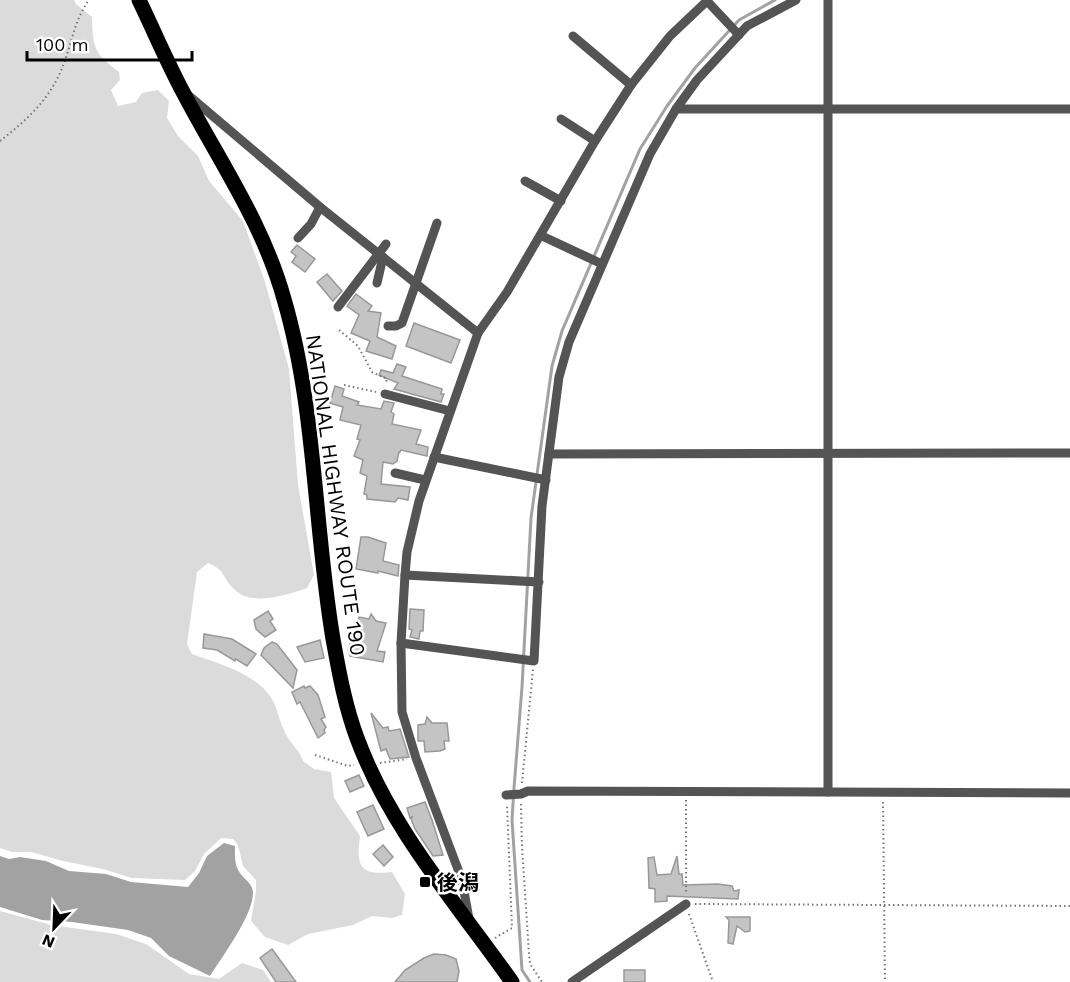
<svg xmlns="http://www.w3.org/2000/svg" width="1070" height="982" font-family="'Work Sans','Noto Sans JP',sans-serif">
<style>
.green{fill:#dbdbdb}
.water{fill:#a2a2a2}
.lines{fill:none;stroke-linecap:round;stroke-linejoin:round}
.stream{stroke:#a2a2a2;stroke-width:3}
.building{fill:#c4c4c4;stroke:#989898;stroke-width:1.5}
.path{stroke:#767676;stroke-width:2;stroke-dasharray:1.5 3;stroke-linecap:butt}
.minor{stroke:#545454;stroke-width:9}
.trunk{stroke:#000;stroke-width:15}
.poi-dot{fill:#000;stroke:#fff;stroke-width:2}
.labels{text-anchor:middle;dominant-baseline:central;stroke-width:5;stroke-linejoin:round;paint-order:stroke}
.street-label{font-size:21px;fill:#000;stroke:#fff}
.poi-label{font-size:21px;font-weight:bold;fill:#000;stroke:#fff;text-anchor:start}
</style>
<rect width="100%" height="100%" fill="#fff"/>
<g class="green">
<path d="M0,0h74l2,4 16,13c1,32 2,36 27,55l1,8 -9,10 7,16 18,-4 6,-9 16,-3 11,11 -2,17 11,18 20,20 11,25 34,40 22,61 24,87 9,116 16,90 -7,13c-20,7 -56,19 -73,1 -13,-12 -7,-18 -26,-26l-11,9 -10,72 5,10c27,10 64,19 80,45 6,11 8,25 14,35 5,11 14,16 17,27l11,8 17,3 3,26 26,38c-4,30 0,40 32,36l13,22 -3,21 -10,3 -20,-2 -19,9 -45,9 -20,11 -23,-8 -14,-16 5,-30v-11l-13,-14 -5,-21 -5,-6 -12,-1 -17,16 -9,17 -10,9 -53,-2 -29,-9 -40,-8 -32,-9h-19l-12,-4z"/>
<polygon points="0,911 51,925 116,934 146,944 189,974 219,979 242,963 263,970 271,982 0,982"/>
</g>
<path class="water" d="M224,843l11,3c0,10 -1,19 5,27 5,7 12,10 13,19 1,22 -31,65 -43,84l-41,-20 -18,-18 -23,-8 -56,-8 -30,-2 -42,-13v-51l9,3 11,-2 26,4 23,10 37,3 25,8 57,5 11,-14 8,-17z"/>
<g class="lines">
<polyline class="stream" points="530,982 522,970 512,820 514,788 522,687 531,518 552,366 562,331 640,149 667,106 695,68 739,20 775,0"/>
</g>
<g class="building">
<polygon points="297,245 315,259 305,272 292,262 296,256 291,252"/>
<polygon points="327,274 342,291 333,301 317,282"/>
<polygon points="356,294 372,306 368,311 381,313 377,337 396,346 392,359 366,351 370,341 351,333 359,315 347,306"/>
<polygon points="414,323 460,340 451,363 406,346"/>
<polygon points="397,364 406,367 402,376 442,389 441,394 444,394 441,402 394,389 398,383 379,375 381,370 393,373"/>
<polygon points="335,386 344,389 342,396 359,402 357,405 381,409 384,401 394,403 391,412 394,414 392,424 421,430 416,444 428,447 427,456 401,450 400,452 399,452 397,461 393,464 383,462 381,484 410,487 408,500 398,498 395,502 367,499 367,495 364,494 367,476 360,473 363,460 354,456 360,440 357,439 361,425 340,420 343,407 330,403"/>
<polygon points="361,537 368,537 386,543 383,561 399,565 398,576 378,571 378,573 356,569"/>
<polygon points="410,609 424,610 423,631 420,631 419,639 410,637 412,630 409,629"/>
<polygon points="268,611 273,619 270,621 276,630 265,637 256,629 254,620"/>
<polygon points="371,614 376,621 386,623 377,651 385,652 383,662 350,656 348,650 359,617 369,619"/>
<polygon points="204,634 232,639 256,654 247,666 236,659 235,661 217,650 203,648"/>
<polygon points="320,640 324,658 305,662 297,647"/>
<polygon points="272,642 277,644 297,670 293,688 261,655 264,648"/>
<polygon points="304,686 305,688 310,686 318,695 325,717 321,719 326,727 324,730 325,733 318,738 300,702 297,704 292,692"/>
<polygon points="371,713 383,728 388,727 389,731 400,729 409,757 390,759 386,749 381,751"/>
<polygon points="427,717 432,723 447,723 449,741 444,741 445,749 440,751 425,752 424,741 418,741 418,725 425,724"/>
<polygon points="359,775 364,786 350,792 345,781"/>
<polygon points="425,802 432,820 443,855 433,856 415,829 411,819 413,816 410,818 407,808"/>
<polygon points="373,805 384,829 368,836 357,812"/>
<polygon points="383,845 393,857 384,866 373,854"/>
<polygon points="677,856 679,874 682,874 683,885 718,884 732,886 734,891 739,890 738,899 667,896 667,901 655,902 655,889 649,888 648,858 654,857 657,875 671,874"/>
<polygon points="726,917 750,917 750,931 745,932 737,926 733,944 728,943 729,920"/>
<polygon points="272,949 296,982 276,982 260,958"/>
<polygon points="434,954 446,955 456,959 459,971 457,982 395,982 405,970 424,958"/>
<rect x="624" y="970" width="21" height="12"/>
</g>
<g class="lines">
<g class="path">
<path d="M0,141c23,-18 45,-37 58,-64 13,-25 14,-54 31,-77"/>
<polyline points="339,330 358,346 372,372 387,379 386,383"/>
<polyline points="344,385 376,392"/>
<polyline points="315,755 348,766 354,765"/>
<polyline points="380,763 407,759"/>
<polyline points="522,783 533,669"/>
<polyline points="686,800 686,894"/>
<polyline points="883,802 885,982"/>
<polyline points="521,804 522,847 529,954 530,964 542,982"/>
<polyline points="695,904 1070,906"/>
<polyline points="689,914 713,982"/>
<polyline points="495,938 512,928 507,804"/>
</g>
<g class="minor">
<polyline points="706,0 739,35"/>
<polyline points="573,36 631,85"/>
<polyline points="188,95 320,207 478,333"/>
<polyline points="676,109 1070,109"/>
<polyline points="561,119 595,141"/>
<polyline points="525,181 561,201"/>
<polyline points="542,236 602,264"/>
<polyline points="298,238 311,224 320,207"/>
<polyline points="377,283 383,257"/>
<polyline points="338,307 386,244"/>
<polyline points="388,326 396,326 402,323 437,223"/>
<polyline points="385,394 450,411"/>
<polyline points="549,454 1070,453"/>
<polyline points="434,457 546,480"/>
<polyline points="395,473 425,480"/>
<polyline points="405,575 539,582"/>
<polyline points="401,643 534,661 542,506 559,377 569,342 650,154 676,109 697,80 747,26 796,0"/>
<polyline points="828,792 828,0"/>
<polyline points="506,795 521,794 528,791 1070,793"/>
<polyline points="469,919 462,880 416,758 402,712 401,643 405,575 407,552 419,501 478,333 507,292 595,141 631,85 670,36 708,0"/>
<polyline points="572,982 686,904"/>
</g>
<path class="trunk" d="M139,0c15,31 28,62 44,92 36,69 80,131 101,207 32,109 30,228 49,340 6,33 12,67 24,99 33,90 100,166 155,244"/>
</g>
<rect class="poi-dot" x="419" y="876" width="12" height="12" rx="3"/>
<g class="labels">
<g class="street-label">
<text transform="translate(336 495) rotate(82)">NATIONAL HIGHWAY ROUTE 190</text>
</g>
<g class="poi-label">
<text x="437" y="882">後潟</text>
</g>
</g>
<g transform="translate(54 928) rotate(203)" stroke="#ffffff" stroke-width="4.5" paint-order="stroke">
<path d="M0-4.5L10 22L0 15L-10 22Z" fill="#000000"/>
<text y="-9" font-size="16" font-weight="bold" text-anchor="middle" fill="#000000">N</text>
</g>
<path d="M27 51v9h165v-9" fill="none" stroke="#000000" stroke-width="3"/>
<text x="36" y="51" font-size="18" fill="#000000" stroke="#ffffff" stroke-width="4.5" paint-order="stroke">100 m</text>
</svg>
